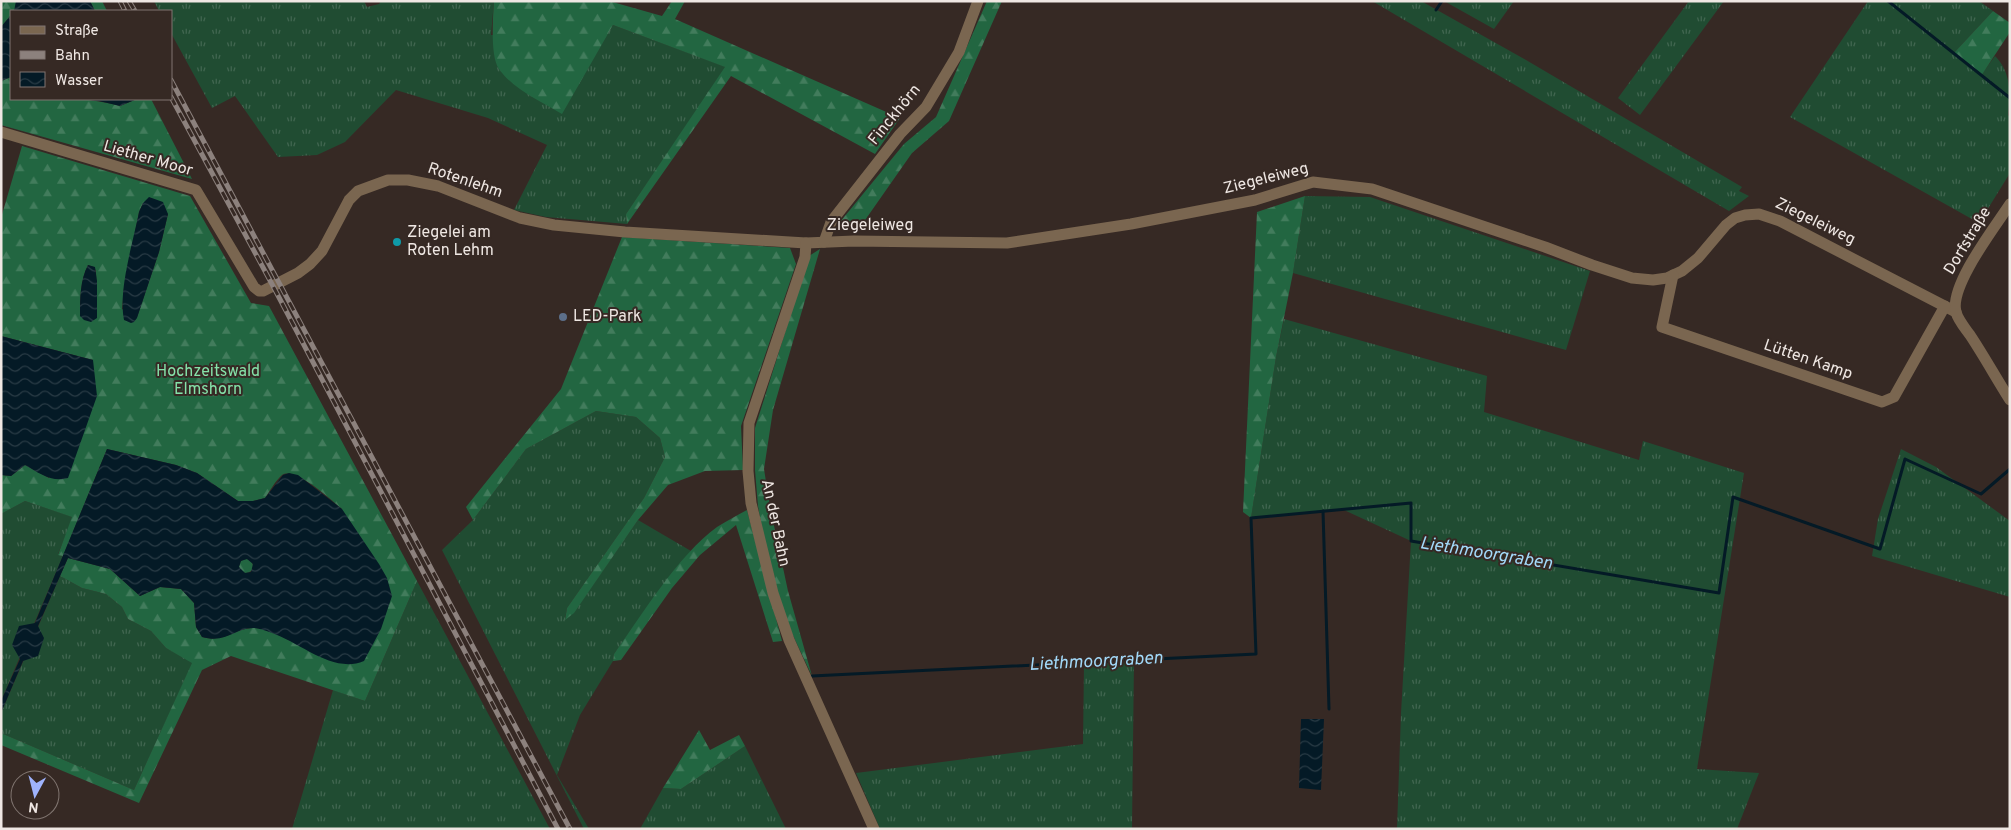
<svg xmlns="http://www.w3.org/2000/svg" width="2011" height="830" font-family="Overpass,sans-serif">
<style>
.grass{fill:url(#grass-tufts)}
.forest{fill:url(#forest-firs);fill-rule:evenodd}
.water{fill:url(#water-waves);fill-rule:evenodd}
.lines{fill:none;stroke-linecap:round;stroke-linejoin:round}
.stream{stroke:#041a26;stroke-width:3}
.minor{stroke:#7a6650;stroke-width:11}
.rail-casing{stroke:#8c817d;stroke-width:5}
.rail{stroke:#362924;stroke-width:3;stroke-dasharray:9;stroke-linecap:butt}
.culture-dot{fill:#0f9aa8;stroke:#362924;stroke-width:2}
.service-dot{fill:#5c6f8a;stroke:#362924;stroke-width:2}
.labels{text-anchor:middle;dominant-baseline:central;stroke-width:4;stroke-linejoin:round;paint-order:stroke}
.street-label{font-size:16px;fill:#efe7e3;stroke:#362924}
.poi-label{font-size:16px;fill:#efe7e3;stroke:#362924;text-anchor:start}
.park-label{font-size:16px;fill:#85e2a9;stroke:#362924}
.water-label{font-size:18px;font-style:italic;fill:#a2d9f9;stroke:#362924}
</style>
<defs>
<pattern id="grass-tufts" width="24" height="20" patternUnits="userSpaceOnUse" patternTransform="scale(1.25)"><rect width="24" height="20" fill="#204c32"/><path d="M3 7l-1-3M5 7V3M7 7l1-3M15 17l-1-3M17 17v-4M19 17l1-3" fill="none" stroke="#416650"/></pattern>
<pattern id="forest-firs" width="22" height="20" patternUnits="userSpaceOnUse" patternTransform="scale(1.25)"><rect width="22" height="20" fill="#226641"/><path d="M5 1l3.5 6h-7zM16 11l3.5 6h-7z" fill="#427c5c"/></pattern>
<pattern id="water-waves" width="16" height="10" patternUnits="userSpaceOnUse" patternTransform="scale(1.25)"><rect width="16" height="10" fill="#041a26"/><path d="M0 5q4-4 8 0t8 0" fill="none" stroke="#293b45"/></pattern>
</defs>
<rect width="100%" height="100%" fill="#362924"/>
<g class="grass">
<polygon points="154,1 364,1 367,7 379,4 381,1 494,1 491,35 607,35 613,25 726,67 626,214 627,224 546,217 514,210 547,145 488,118 396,90 345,142 317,155 278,157 235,96 212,108 171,33 171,11 159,11"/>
<polygon points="1372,1 1421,1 1526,60 1742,187 1739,191 1749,196 1729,211"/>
<polygon points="1444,1 1514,1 1494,29"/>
<polygon points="1689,1 1724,1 1640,115 1618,98"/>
<path d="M1868,1h111l14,10 -40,43 28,21 14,-19c16,16 16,38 13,59l2,2v56l-31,50 -189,-106z"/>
<polygon points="1305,196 1370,197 1590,271 1566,350 1293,273"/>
<polygon points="1284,319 1487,376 1484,412 1639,460 1643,441 1744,473 1697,769 1759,773 1737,829 1397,829 1401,713 1411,541 1344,510 1251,518 1276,357"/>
<polygon points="596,411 636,417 660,438 665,457 644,498 567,608 565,619 574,612 638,520 691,551 666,581 614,654 613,661 580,715 557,775 589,829 584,829 442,550 473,520 526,449"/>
<polygon points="1901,449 1936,467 2010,521 2010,597 1872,556 1878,519"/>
<polygon points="25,501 73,517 58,554 63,556 1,701 1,514"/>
<polygon points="60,576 82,588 106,594 122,607 128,619 151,631 166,648 193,662 134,790 1,733 1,713"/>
<polygon points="417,581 550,829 292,829 333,690 365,701"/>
<polygon points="1134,660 1132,829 880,829 856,773 1083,744 1084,664"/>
<polygon points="745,746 786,829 640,829 663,788 681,789"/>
</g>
<g class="forest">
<polygon points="1,1 16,1 16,9 11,11 11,15 1,27"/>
<polygon points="90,1 102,1 107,11 95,11"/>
<path d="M494,1h115l53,15 10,-15h13l-10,18 225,99 -25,36 -144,-78 -104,148 -1,-10 99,-147 -112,-42 -51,89c-22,-13 -48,-24 -63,-45 -9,-13 -6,-51 -5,-68z"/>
<polygon points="987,1 1002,1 949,121 912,153 863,223 840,222 904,144 936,117"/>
<polygon points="1993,11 2010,23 2010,32 1981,76 1953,54"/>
<path d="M11,77v22c37,0 73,-3 109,7l17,-7h14l41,80 -191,-54v-44z"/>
<path d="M22,146l168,50 61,107 18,3 148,275 -52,120 -134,-45 -29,14 -63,133 -138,-58v-12l133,57 58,-127 -26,-15 -15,-17 -23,-12 -6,-12 -16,-13 -24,-6 -22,-12 8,-18 42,11 30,27 20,-9 21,2 13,14 2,24 6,10c24,6 30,-8 50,-9 13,-1 28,8 39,13l51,-132c-11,-9 -47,-43 -60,-34 -7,6 -12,16 -17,23l-12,3h-15l-41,-28 -21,-8 -69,-16 -44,107 -5,-1 14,-38 -47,-16 -24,13v-39l10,1 14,-11 24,13 44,-118 -92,-24v-118zM143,203l25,11 -9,38 -22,65 -15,-8 2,-21 15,-76zM88,265l6,2 2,4 1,47 -17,-2c0,-17 0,-35 8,-51z"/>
<polygon points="1305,196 1293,273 1276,357 1251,518 1243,512 1257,212"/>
<polygon points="622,237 790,248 796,264 741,426 743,470 705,471 668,485 638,520 574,613 565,620 567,608 644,498 665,457 660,438 636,417 596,411 526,449 473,520 466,507 561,389"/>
<polygon points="820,249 773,410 764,469 770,507 788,591 812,676 773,593 758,506 755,470 755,428 809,256"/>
<path d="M747,510l35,131 -9,1 -37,-117 -36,30 -28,33 -51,72 -8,1 1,-7c27,-38 65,-100 103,-127 10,-6 20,-12 30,-17z"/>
<circle cx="246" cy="566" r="7"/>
<polygon points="699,730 710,750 739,735 745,746 681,789 663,788"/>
</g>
<g class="water">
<polygon points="16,1 90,1 95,11 14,11"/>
<polygon points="11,15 11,77 1,81 1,27"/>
<polygon points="81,99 137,99 120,106 99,101"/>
<path d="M149,197l14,5 5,12 -9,38 -22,66 -3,4 -3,1 -7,-3c-6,-30 9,-77 15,-108l4,-9z"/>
<path d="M88,265l7,2 2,14v37l-6,4 -7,-2 -4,-4c0,-18 0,-36 8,-51z"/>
<path d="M1,336l92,24 4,36 -29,82c-16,5 -29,-5 -43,-13l-14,11 -10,-1z"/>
<path d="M107,449l69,16 21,8 41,28h15l12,-3 18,-23 6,-2 9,2 44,34 37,55 8,14 5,18 -11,33 -17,32c-31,13 -63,-18 -92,-28 -5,-2 -13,-5 -19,-5 -19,0 -26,16 -51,9l-6,-10 -2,-24 -13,-14 -21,-2 -20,9 -30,-27 -42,-11 -30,68 6,12 -6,18 -15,5 -22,52v-12l19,-42 -8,-14 7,-19 16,-3zM247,559l6,5 -2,8 -6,1 -6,-6 2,-6z"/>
<polygon points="1301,719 1324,719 1321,790 1299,788"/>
</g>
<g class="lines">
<g class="stream">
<polyline points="1888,1 2010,98"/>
<polyline points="1436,10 1442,1"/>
<polyline points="1323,511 1329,709"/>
<polyline points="812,676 1256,654 1251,518 1411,503 1411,541 1719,593 1733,497 1880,549 1905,459 1981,494 2010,469"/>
</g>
<g class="minor">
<polyline points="1,132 196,190 254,287 259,291 263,291 298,273 310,264 322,251 349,200 358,191 388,180 408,180 438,186 520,218 554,225 625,232 806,243 854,241 1007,243 1131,224 1255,200 1313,182 1372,189 1545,247 1592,265 1632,278 1653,280 1667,278 1682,271 1698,258 1726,225 1735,218 1745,215 1759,214 1780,221 1956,312"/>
<path d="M2010,204c-15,23 -61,82 -54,108 2,8 9,16 14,23 14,21 26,43 40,65"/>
<polyline points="824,242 831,222 900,134 926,107 959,52 978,1"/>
<polyline points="806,243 805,257 749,423 748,471 751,503 773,593 789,640 874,829"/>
<polyline points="1673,275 1662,327 1882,402 1894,397 1945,306"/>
</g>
<defs>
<g id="rail">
<polyline points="120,1 125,11"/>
<polyline points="129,1 135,11"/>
<polyline points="171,80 570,829"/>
<polyline points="171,97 273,286 558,829"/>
</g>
</defs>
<use href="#rail" class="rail-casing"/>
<use href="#rail" class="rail"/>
</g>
<circle class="culture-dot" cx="397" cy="242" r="5"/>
<circle class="service-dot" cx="563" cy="317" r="5"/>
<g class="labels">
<g class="street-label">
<text transform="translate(895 115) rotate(-51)">Finckhörn</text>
<text transform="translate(148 159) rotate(16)">Liether Moor</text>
<text transform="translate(1266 179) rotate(-14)">Ziegeleiweg</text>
<text transform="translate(465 181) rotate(19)">Rotenlehm</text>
<text transform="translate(1815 222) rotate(26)">Ziegeleiweg</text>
<text x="870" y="226">Ziegeleiweg</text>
<text transform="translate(1968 241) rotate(-59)">Dorfstraße</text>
<text transform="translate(1808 360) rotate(19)">Lütten Kamp</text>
<text transform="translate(775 523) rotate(78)">An der Bahn</text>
</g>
<g class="poi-label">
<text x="407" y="233">Ziegelei am<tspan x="407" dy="18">Roten Lehm</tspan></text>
<text x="573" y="317">LED-Park</text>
</g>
<g class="park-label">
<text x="208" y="372">Hochzeitswald<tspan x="208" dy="18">Elmshorn</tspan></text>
</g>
<g class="water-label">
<text transform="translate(1486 554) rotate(9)">Liethmoorgraben</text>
<text transform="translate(1096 662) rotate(-3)">Liethmoorgraben</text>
</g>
</g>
<rect width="2011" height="830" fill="none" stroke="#efe7e3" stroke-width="5"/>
<rect x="10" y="10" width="162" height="90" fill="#362924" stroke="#807570"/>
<rect x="20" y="26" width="25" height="8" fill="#7a6650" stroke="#807570"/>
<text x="55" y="35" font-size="15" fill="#efe7e3">Straße</text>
<rect x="20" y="51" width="25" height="8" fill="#8c817d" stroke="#807570"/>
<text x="55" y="60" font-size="15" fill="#efe7e3">Bahn</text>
<rect x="20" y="72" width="25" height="15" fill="url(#water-waves)" stroke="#807570"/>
<text x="55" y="85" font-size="15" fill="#efe7e3">Wasser</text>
<g transform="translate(35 795) rotate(187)"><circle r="24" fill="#362924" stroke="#807570"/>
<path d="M0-4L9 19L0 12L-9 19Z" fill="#9fb3fd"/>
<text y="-8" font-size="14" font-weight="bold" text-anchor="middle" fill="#efe7e3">N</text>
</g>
</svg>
